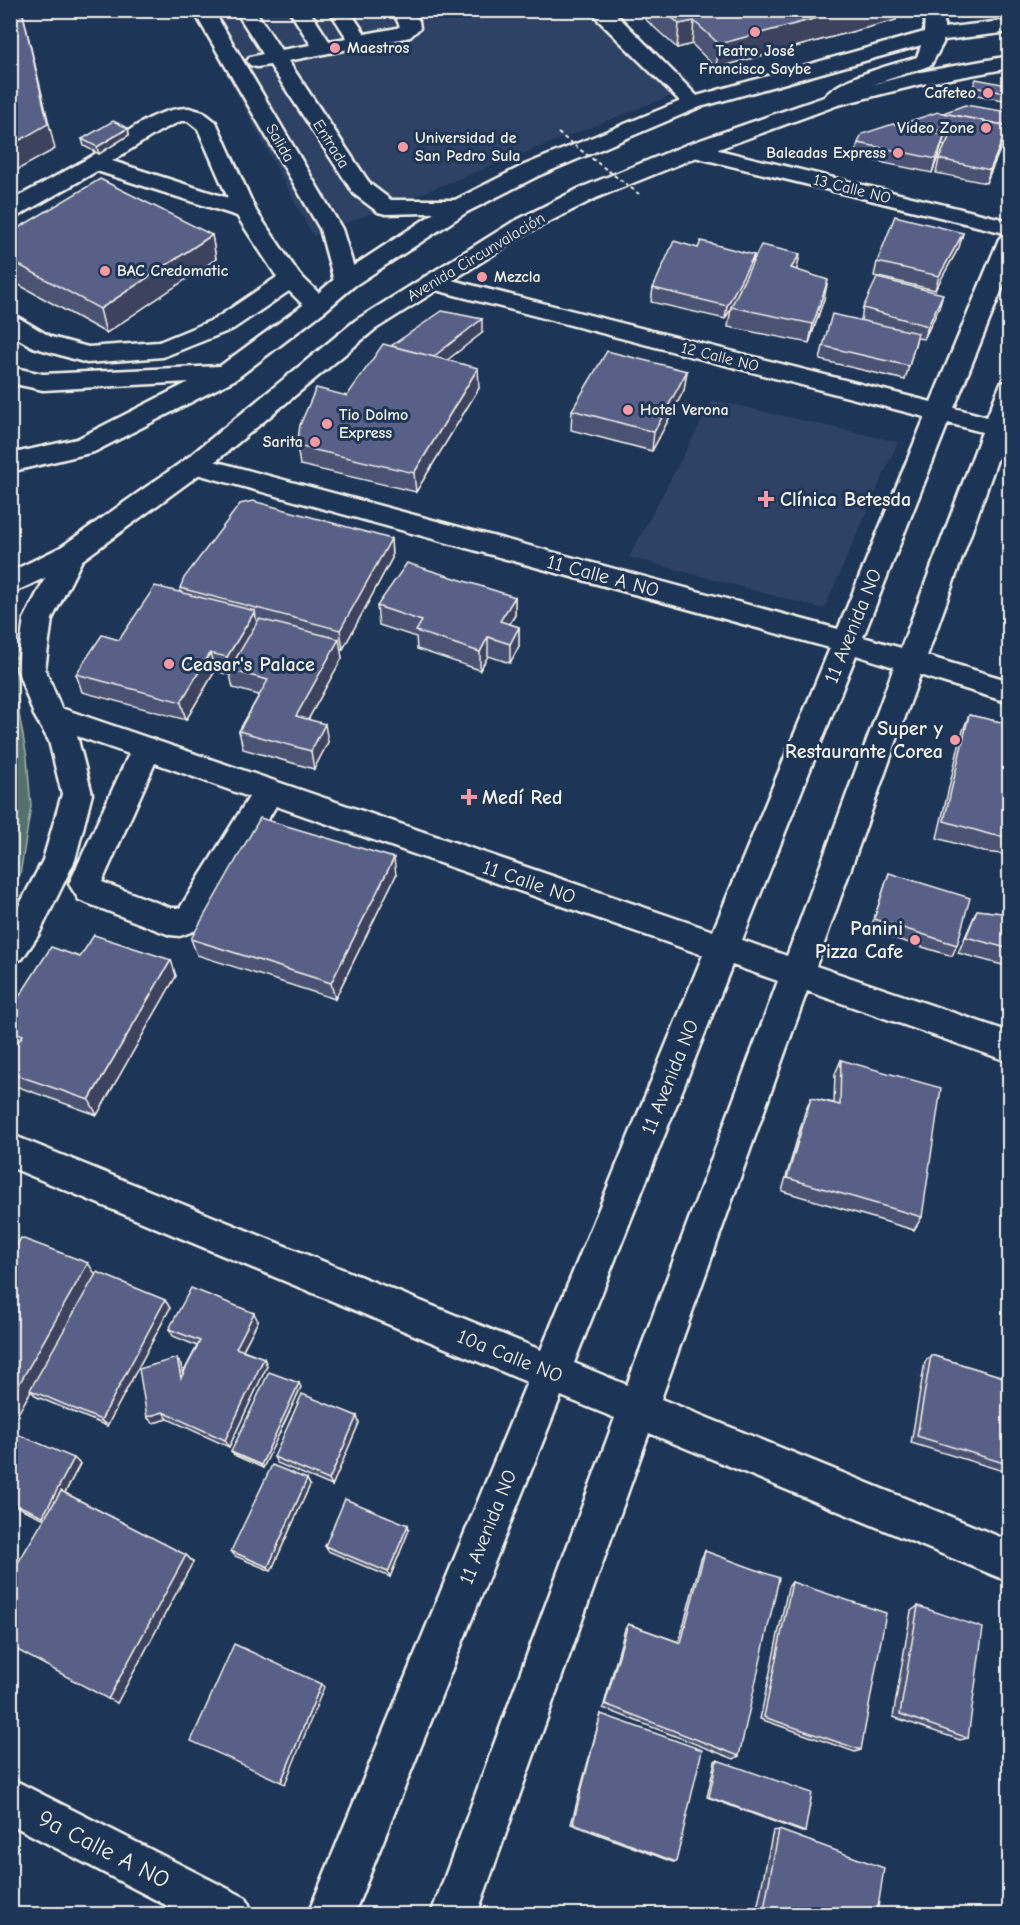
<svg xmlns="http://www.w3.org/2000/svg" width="1020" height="1925" font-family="'Comic Neue',sans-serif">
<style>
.built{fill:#2f4265}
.green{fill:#55716e;stroke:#a4b1ab;stroke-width:1.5}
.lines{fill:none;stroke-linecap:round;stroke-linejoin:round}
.minor-casing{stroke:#f4f1e8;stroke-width:5}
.highway-casing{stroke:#f4f1e8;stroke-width:5}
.minor{fill:#1d3557;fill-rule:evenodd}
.highway{fill:#1d3557;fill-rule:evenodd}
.path-bridge{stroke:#f4f1e8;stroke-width:2;stroke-dasharray:4 3;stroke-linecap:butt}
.wall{fill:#4c5374;stroke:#f4f1e8;stroke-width:1.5}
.shaded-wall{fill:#3e435e;stroke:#f4f1e8;stroke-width:1.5}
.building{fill:#586087;stroke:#f4f1e8;stroke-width:1.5}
.poi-dot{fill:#ff9aa2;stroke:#1d3557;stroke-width:2}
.labels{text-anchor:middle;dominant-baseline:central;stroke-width:6;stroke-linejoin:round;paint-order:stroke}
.far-poi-label{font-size:16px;font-weight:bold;fill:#f4f1e8;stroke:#1d3557;text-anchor:start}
.far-street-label{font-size:16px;fill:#f4f1e8;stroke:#1d3557}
.poi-label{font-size:20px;font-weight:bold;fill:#f4f1e8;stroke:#1d3557;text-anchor:start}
.street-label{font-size:20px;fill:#f4f1e8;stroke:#1d3557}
.near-street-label{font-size:24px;fill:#f4f1e8;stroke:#1d3557}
</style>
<rect width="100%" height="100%" fill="#1d3557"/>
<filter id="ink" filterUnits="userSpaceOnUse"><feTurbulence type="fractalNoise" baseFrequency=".0167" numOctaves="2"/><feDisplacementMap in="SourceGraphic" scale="12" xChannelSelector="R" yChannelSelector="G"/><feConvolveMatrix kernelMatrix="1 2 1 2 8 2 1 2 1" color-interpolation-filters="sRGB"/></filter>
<g filter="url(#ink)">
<g class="built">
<polygon points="192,11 636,11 610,18 696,86 313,236"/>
<polygon points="713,400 898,442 824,609 629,557"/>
</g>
<polygon class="green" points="11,638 14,638 19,714 27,758 31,806 20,875 11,891"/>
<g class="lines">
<defs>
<g id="minor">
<polygon points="193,10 213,10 342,229 358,281 354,286 346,288 338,286 334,281 320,229"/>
<polygon points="235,10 255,10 281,50 311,45 289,10 309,10 329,41 347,38 329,10 349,10 365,34 397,28 400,26 392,10 411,10 419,21 420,28 410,37 288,61 370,184 391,200 459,200 467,202 470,207 467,212 386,214 378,212 354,194 270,65 257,67 250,65 247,61 250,57 263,54"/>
<polygon points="592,10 612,10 700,99 703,103 700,107 693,109 686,107 599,21"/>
<path d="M925,10h20l-2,33 -12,22c-21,8 -62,19 -79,29 -11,7 -15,15 -28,11l-3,-4c16,-24 69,-35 96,-44l7,-20z"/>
<path d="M189,108l14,4 13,10 40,89 43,63 27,26 4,5 -4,5c-17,5 -25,-8 -37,-19l-56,38 -70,28 -76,6 -54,-16 -23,-13v-18l9,2 32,19 37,10 71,-5 56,-23 62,-42 -40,-61 -140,-45 -79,45 -8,2v-17c26,-14 52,-28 77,-42 30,-18 65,-52 102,-51zM181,121h7l10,8 30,69 -116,-37 48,-30z"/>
<path d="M694,144l316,77v48l-56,139 33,9 14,-34 9,-2v58l-5,-1 -78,218 83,25v22l-90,-28 -104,291 194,66v30l-203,-71 -146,408 349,142v41l-361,-149 -172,481h-46l184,-496 -54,-22 -207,518h-46l219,-532 -517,-215v-33l531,216 162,-395 -427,-149 -74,122 -22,8 -10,-1 -91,-35 -10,-16 60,-130 -52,-18 15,58 -17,66 -36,74 -17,25 -12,4v-40l33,-63 19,-66 -13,-53 -15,-26 -17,-46 7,-50 37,-72 10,-3 10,3 4,7 -33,65 -7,50 16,39 652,223 117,-283 -644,-177 -4,-6 4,-6 9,-3 643,173 87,-212 -501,-130 -4,-5 4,-5 8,-2 499,127 68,-163 6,-6 -319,-78 -3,-5 3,-5zM948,423l34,9 -81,216 -38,-11zM856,655l38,12 -107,289 -45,-16zM155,763l94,34 -69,111h-9l-69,-26zM732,965l46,16 -151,404 -53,-22z"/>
<polygon points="10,1778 246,1898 253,1914 183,1914 10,1824"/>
</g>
<g id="highway">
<polygon points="1010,20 1010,32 936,41 700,107 538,176 467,212 354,286 326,310 236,379 94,452 10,472 10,454 77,439 189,382 43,390 10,383 10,367 43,374 220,366 310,300 338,276 451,202 522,166 686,99 935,29"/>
<polygon points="1010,56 1010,68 922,84 838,105 702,155 596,198 527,233 374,330 204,471 81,561 10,594 10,572 61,547 186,459 356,320 511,223 580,188 686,145 824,97 921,72"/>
</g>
</defs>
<use href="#minor" class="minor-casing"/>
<use href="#highway" class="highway-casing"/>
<use href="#minor" class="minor"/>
<use href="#highway" class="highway"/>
<polyline class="path-bridge" points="558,133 639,194"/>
</g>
<g class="wall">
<polygon points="645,10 898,10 896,20 716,68 692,44 677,48 645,19"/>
<polygon points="1007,85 1003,100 971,94 973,87"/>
<polygon points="904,123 1004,125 1008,126 1004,140 986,183 936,173 939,159 945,146 943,145 942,145 932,173 855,157 858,143 903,126"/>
<polygon points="128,128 129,135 99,154 84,146 82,139"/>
<polygon points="10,233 212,235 216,259 106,333 10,280"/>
<polygon points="963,233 959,247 935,290 874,276 877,262"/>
<polygon points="698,248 754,255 752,263 797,270 824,299 809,343 728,327 731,308 725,319 651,302 653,288"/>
<polygon points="863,308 939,308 924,339 917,338 905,380 820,360 823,346 861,320"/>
<polygon points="482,333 447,360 479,388 416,492 300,465 297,446 347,396 391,346"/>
<polygon points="687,371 684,390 652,451 571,430 572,410"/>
<polygon points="391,539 392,558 343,649 340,648 342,658 308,720 328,742 314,769 243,749 239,731 259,695 233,688 230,675 215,671 186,720 82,692 76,674 119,640 181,592 180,588"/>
<polygon points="515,597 515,615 510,624 519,627 519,646 510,663 488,656 480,670 417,649 416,637 379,625 377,606"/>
<polygon points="969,715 1010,724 1010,855 984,852 937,838 962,733"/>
<polygon points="889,873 957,945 952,956 870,931"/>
<polygon points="396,875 335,999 197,955 191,939"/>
<polygon points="1010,902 1010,967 958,953 977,910 1001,913"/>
<polygon points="80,957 176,976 97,1115 10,1084 10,1054 17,1044 10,1042 10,1011"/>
<polygon points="841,1060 922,1217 914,1230 782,1191 805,1112 811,1098 834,1103 835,1074"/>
<polygon points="10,1256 95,1275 165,1300 170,1308 107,1426 37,1397 31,1391 10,1426"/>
<polygon points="258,1321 243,1350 264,1358 267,1366 229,1447 168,1419 153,1423 147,1417 181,1365 183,1373 197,1346 173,1336 169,1329"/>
<polygon points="931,1355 1010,1379 1010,1466 1003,1471 911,1443 925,1362"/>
<polygon points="301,1387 263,1468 234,1455 231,1452"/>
<polygon points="359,1423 332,1486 277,1463 274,1457"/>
<polygon points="10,1431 80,1464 65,1493 186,1555 193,1562 117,1703 45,1519 10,1504"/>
<polygon points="307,1479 310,1485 271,1571 235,1556 231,1551"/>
<polygon points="408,1525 409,1530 390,1577 328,1551 325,1546"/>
<polygon points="705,1551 739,1756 734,1759 603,1708 625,1629 628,1624 679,1642 701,1559"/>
<polygon points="792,1582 861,1750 855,1752 760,1719 788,1587"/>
<polygon points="918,1606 968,1738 960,1740 893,1717 911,1611"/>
<polygon points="601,1714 676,1862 673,1862 571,1824"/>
<polygon points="717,1760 805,1832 802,1832 707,1797 715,1761"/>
<polygon points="779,1830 877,1914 756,1914 773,1831"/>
</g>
<g class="shaded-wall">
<polygon points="22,10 55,149 10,174 10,146"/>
<polygon points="847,10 898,10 896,20 716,68 719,44"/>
<polygon points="694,21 692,44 677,48 679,24"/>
<polygon points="1008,126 1004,140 986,183 990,170"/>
<polygon points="128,128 129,135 99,154 97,147"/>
<polygon points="945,135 941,148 932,173 936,159"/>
<polygon points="963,233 959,247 935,290 939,276"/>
<polygon points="212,235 216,259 106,333 100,309"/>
<polygon points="800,254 796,274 791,268"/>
<polygon points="754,255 751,269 725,319 727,306"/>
<polygon points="828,280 824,299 809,343 813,324"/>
<polygon points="943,294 939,308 924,339 928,326"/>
<polygon points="482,319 482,333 428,375 427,361"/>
<polygon points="478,368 479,388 416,492 414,473"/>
<polygon points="687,371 684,390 652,451 654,432"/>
<polygon points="391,539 392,558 343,649 340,630"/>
<polygon points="515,597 515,615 500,639 500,621"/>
<polygon points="255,611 258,630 230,671 227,657"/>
<polygon points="519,627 519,646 510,663 510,644"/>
<polygon points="488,637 488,656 480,670 480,652"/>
<polygon points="339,639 342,658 300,734 296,716"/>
<polygon points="210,653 215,671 186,720 181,702"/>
<polygon points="325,724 328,742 314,769 311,751"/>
<polygon points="394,858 396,875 335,999 331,983"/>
<polygon points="171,960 176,976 97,1115 89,1100"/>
<polygon points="88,1263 96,1275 11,1426 10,1400"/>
<polygon points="165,1300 170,1308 107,1426 101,1420"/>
<polygon points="254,1313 258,1321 240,1355 236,1348"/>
<polygon points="177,1358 181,1365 185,1385 181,1378"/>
<polygon points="264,1358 267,1366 229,1447 225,1440"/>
<polygon points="299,1383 301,1387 263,1468 261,1465"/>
<polygon points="163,1412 168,1419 153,1423 147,1417"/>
<polygon points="357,1416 359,1423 332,1486 329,1480"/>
<polygon points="74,1458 80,1464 50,1521 43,1516"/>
<polygon points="307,1479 310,1485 271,1571 268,1567"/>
<polygon points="408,1525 409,1530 390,1577 388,1572"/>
<polygon points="186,1555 193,1562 117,1703 108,1699"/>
<polygon points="321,1684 324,1687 285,1784 281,1782"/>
</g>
<g class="building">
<polygon points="10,10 22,10 48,124 10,146"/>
<polygon points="664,10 847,10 719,44 694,21 679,24"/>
<polygon points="976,79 1007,85 1005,93 973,87"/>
<polygon points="965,105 1008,112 1004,125 943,113"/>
<polygon points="938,112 1008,126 990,170 939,159 951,133 904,123"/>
<polygon points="113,121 128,128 97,147 82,139"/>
<polygon points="893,124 945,135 936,159 858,143 862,134"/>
<polygon points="100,179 212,235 100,309 10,260 10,233"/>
<polygon points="895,216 963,233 939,276 877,262"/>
<polygon points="674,241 698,248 701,241 754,255 727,306 653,288"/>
<polygon points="761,245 800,254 791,268 828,280 813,324 731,307"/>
<polygon points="877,278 943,294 928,326 863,308"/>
<polygon points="442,311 482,319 433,357 391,346"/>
<polygon points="832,314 918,333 909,366 823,346"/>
<polygon points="383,344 478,368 414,473 297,446 300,425 316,388 347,396"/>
<polygon points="607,351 687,371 654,432 572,410"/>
<polygon points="253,501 391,539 340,630 180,588 184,578 240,504"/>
<polygon points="407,563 515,597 500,621 519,627 510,644 488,637 480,652 416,631 422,621 377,606"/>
<polygon points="155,586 255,611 227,657 210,653 181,702 76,674 102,635 119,640"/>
<polygon points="259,619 339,639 296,716 325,724 311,751 239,731 268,680 229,670"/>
<polygon points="969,715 1010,724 1010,837 992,835 944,821"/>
<polygon points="260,818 394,858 331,983 191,939"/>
<polygon points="889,873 970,898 957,945 874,919"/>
<polygon points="1010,902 1010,949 966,937 977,910 1001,913"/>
<polygon points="94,935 171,960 89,1100 10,1073 10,1054 23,1035 10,1030 10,1011 51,947 80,957"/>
<polygon points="841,1060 941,1088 922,1217 787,1178 811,1098 840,1105"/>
<polygon points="21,1238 88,1263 10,1400 10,1256"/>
<polygon points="97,1272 165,1300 101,1420 30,1390"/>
<polygon points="191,1288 254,1313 236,1348 264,1358 225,1440 163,1412 147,1417 139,1369 177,1358 181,1378 200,1341 169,1329"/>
<polygon points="931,1355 1010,1379 1010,1465 917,1436"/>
<polygon points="269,1372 299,1383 261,1465 231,1452"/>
<polygon points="302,1394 357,1416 329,1480 274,1457"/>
<polygon points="10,1431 74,1458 43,1516 10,1502"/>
<polygon points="272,1465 307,1479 268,1567 231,1551"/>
<polygon points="61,1491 186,1555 108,1699 10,1646 10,1576"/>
<polygon points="345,1499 408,1525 388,1572 325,1546"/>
<polygon points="705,1551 779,1578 739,1756 605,1704 628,1624 681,1643"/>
<polygon points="792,1582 886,1613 861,1750 764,1717"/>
<polygon points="918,1606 983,1628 968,1738 900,1714"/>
<polygon points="234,1644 321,1684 281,1782 191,1741"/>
<polygon points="601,1714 702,1750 676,1862 573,1823"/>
<polygon points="717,1760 812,1793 805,1832 709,1797"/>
<polygon points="779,1830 884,1868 877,1914 763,1914"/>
</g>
</g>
<g class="poi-dot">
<circle cx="755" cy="32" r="6"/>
<circle cx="335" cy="48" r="6"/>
<circle cx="988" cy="93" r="6"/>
<circle cx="986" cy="128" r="6"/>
<circle cx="403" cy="147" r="6"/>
<circle cx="898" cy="153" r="6"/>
<circle cx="105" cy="271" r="6"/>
<circle cx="482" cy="277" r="6"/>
<circle cx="628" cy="410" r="6"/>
<circle cx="327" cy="424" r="6"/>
<circle cx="315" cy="442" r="6"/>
<path d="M763 490h6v6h6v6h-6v6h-6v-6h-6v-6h6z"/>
<circle cx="169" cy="664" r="6"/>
<circle cx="955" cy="740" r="6"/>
<path d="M466 788h6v6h6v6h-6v6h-6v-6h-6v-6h6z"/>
<circle cx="915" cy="940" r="6"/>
</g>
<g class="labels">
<g class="far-poi-label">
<text x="347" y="48">Maestros</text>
<text x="755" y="51" text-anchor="middle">Teatro José<tspan x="755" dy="18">Francisco Saybe</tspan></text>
<text x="976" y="93" text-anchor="end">Cafeteo</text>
<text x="974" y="128" text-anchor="end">Video Zone</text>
<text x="415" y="138">Universidad de<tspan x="415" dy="18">San Pedro Sula</tspan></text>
<text x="886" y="153" text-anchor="end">Baleadas Express</text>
<text x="117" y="271">BAC Credomatic</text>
<text x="494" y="277">Mezcla</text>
<text x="640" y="410">Hotel Verona</text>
<text x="339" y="415">Tio Dolmo<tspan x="339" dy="18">Express</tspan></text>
<text x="303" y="442" text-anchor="end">Sarita</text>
</g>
<g class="far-street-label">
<text transform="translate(280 143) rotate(60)">Salida</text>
<text transform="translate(331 144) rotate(58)">Entrada</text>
<text transform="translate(852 189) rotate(14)">13 Calle NO</text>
<text transform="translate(476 257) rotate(-31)">Avenida Circunvalación</text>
<text transform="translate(720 357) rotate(14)">12 Calle NO</text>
</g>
<g class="poi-label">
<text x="780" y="499">Clínica Betesda</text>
<text x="181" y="664">Ceasar's Palace</text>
<text x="943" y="728" text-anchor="end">Super y<tspan x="943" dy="23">Restaurante Corea</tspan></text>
<text x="482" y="797">Medí Red</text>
<text x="903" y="928" text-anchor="end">Panini<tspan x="903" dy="23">Pizza Cafe</tspan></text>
</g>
<g class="street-label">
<text transform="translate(603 576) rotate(15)">11 Calle A NO</text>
<text transform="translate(853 626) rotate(-68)">11 Avenida NO</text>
<text transform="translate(529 882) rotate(19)">11 Calle NO</text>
<text transform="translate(670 1077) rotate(-68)">11 Avenida NO</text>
<text transform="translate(510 1356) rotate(22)">10a Calle NO</text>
<text transform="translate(488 1527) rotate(-68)">11 Avenida NO</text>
</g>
<g class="near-street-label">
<text transform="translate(104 1849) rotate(27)">9a Calle A NO</text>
</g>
</g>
<rect width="1020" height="1925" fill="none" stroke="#1d3557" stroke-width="36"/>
<rect x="18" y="18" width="984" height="1889" fill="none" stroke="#f4f1e8" stroke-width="2" filter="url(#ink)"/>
</svg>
